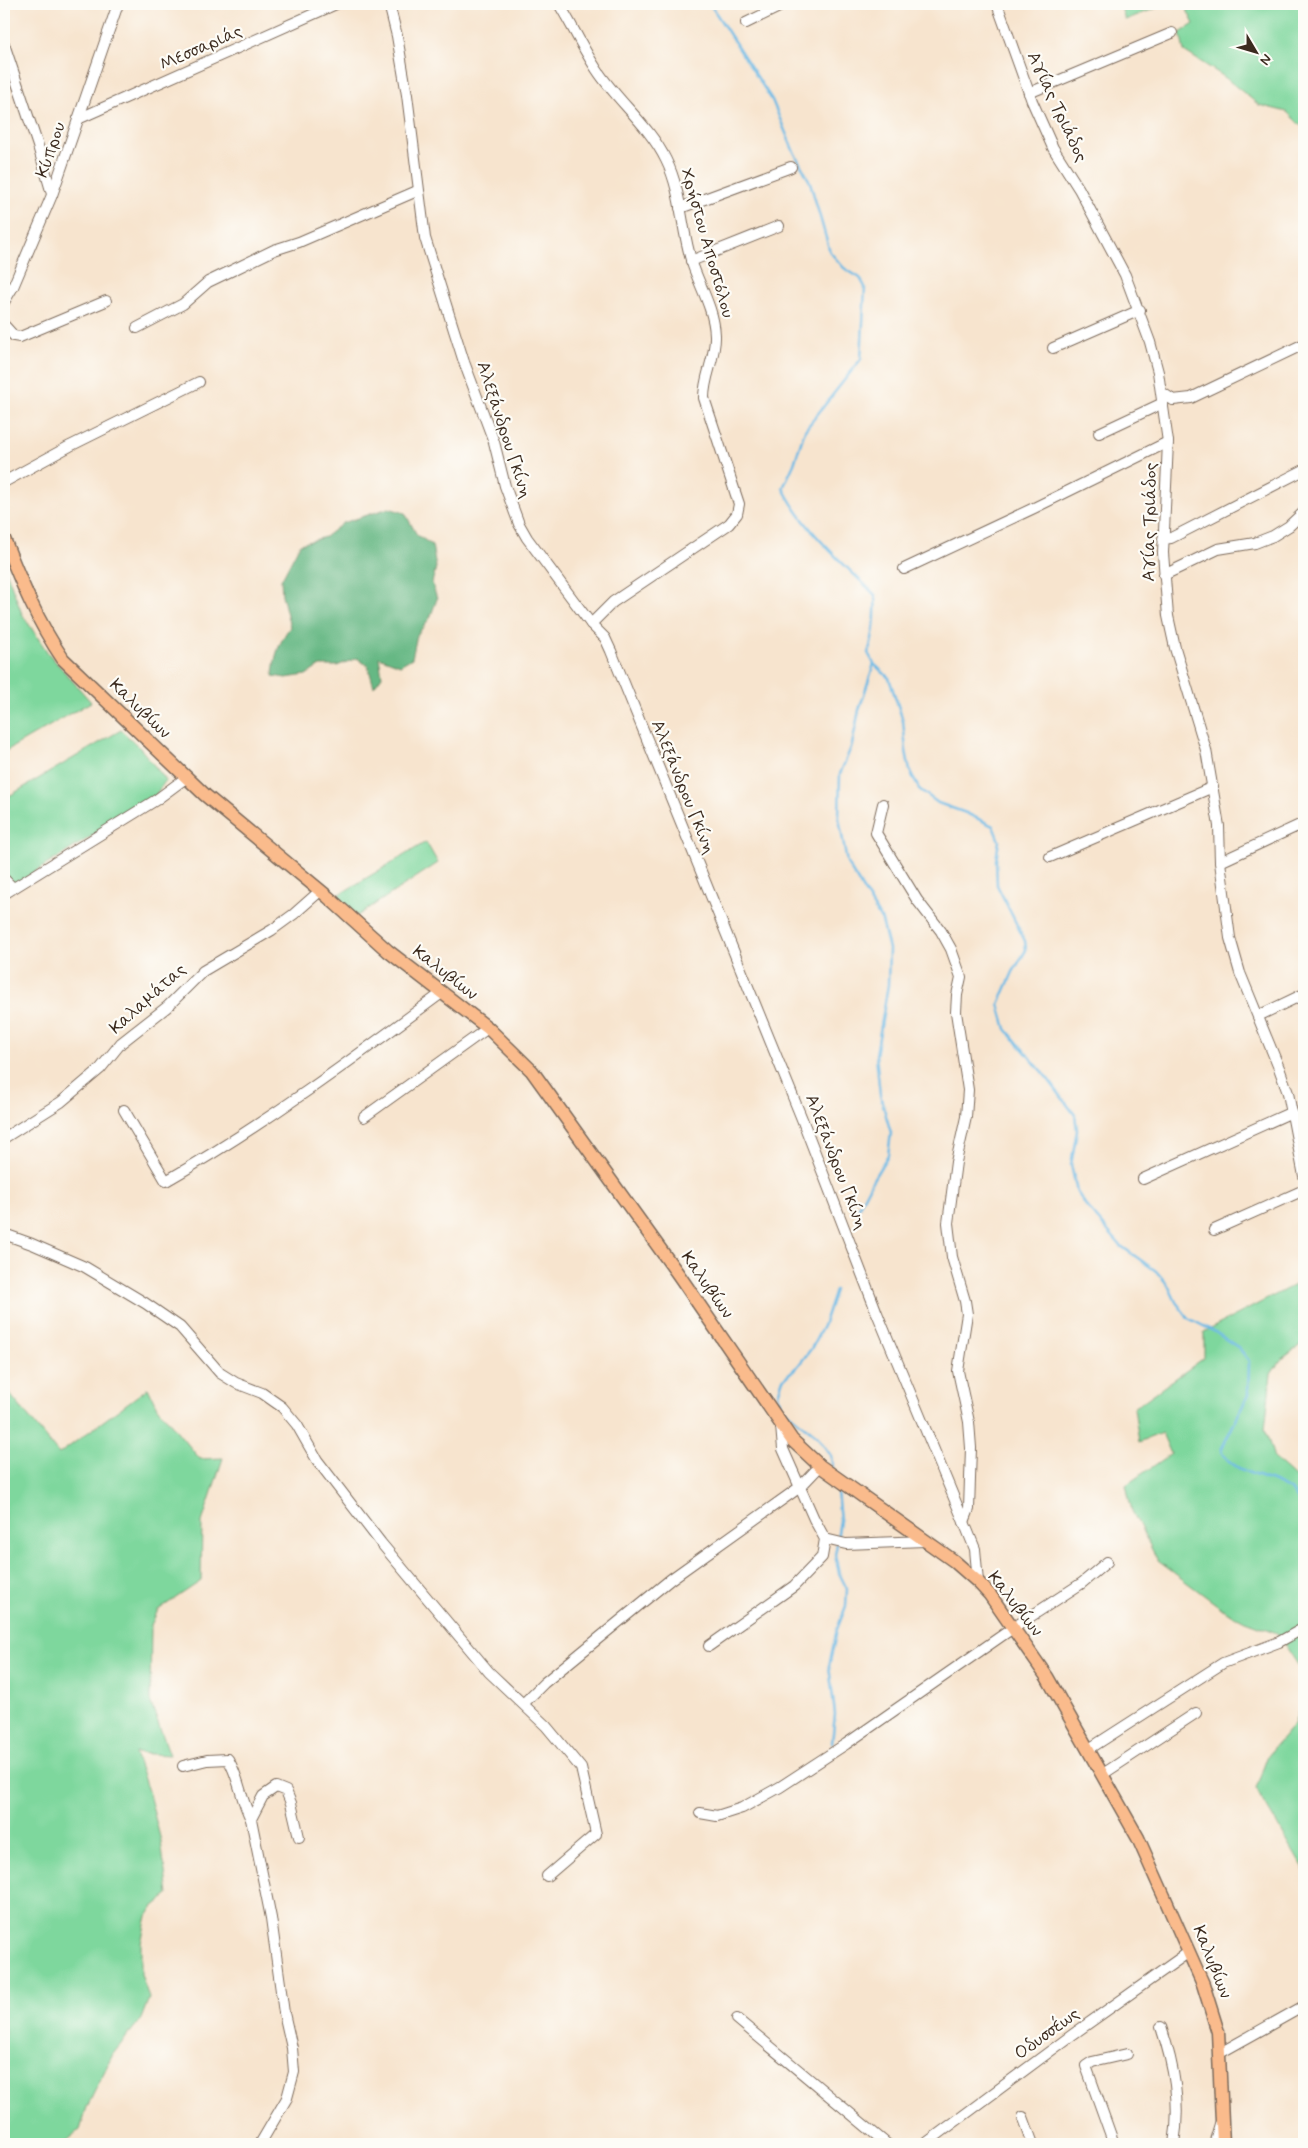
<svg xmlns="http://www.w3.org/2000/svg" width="1308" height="2148" font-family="Mynerve,sans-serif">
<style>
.green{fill:#7ed79d;stroke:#5c805e}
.forest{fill:#66b884;stroke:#507151}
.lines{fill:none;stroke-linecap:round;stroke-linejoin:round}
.stream{stroke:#6bb9e5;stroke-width:2.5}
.minor-casing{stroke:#7d6b5c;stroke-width:12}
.major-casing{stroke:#7d6b5c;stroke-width:15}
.minor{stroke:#fff;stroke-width:10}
.major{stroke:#fabb8c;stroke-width:12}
.labels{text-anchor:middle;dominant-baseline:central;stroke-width:4.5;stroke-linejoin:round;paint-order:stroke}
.street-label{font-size:18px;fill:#3b2a1e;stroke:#fdfcf7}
</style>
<rect width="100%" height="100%" fill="#fdfcf7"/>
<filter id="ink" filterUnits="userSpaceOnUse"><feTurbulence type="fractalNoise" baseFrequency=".02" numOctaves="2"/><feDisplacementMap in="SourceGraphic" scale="10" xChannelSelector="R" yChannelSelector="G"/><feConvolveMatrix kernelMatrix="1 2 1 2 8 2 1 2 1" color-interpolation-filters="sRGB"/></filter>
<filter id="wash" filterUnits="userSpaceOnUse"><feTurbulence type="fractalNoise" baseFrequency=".0096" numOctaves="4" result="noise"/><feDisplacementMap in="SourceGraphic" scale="20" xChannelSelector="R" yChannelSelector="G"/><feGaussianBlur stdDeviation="1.12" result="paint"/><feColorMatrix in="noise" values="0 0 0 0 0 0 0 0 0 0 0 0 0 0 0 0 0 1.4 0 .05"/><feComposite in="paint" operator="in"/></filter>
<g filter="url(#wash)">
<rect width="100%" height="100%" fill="#f7e4ce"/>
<g class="green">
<polygon points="1120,4 1167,4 1125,20"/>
<polygon points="1184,4 1304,4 1304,129 1287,112 1259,105 1223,76 1184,51 1180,33 1194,24"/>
<polygon points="4,565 22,614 48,653 91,702 4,752"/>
<polygon points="121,730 140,748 166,780 154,797 14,885 4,873 4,799"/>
<polygon points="426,842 438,863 357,916 335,897"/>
<polygon points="1304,1280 1304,1342 1280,1361 1271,1374 1265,1429 1274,1458 1304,1485 1304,1674 1277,1633 1245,1621 1224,1610 1158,1561 1132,1511 1126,1485 1171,1454 1162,1433 1139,1442 1134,1408 1204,1358 1204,1332"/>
<polygon points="4,1387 59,1454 148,1388 157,1407 200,1459 223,1458 202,1522 201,1581 158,1610 151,1625 150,1701 170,1755 135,1753 149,1794 161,1841 168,1895 153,1907 147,1916 141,1943 141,1974 149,1998 141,2019 113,2054 87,2107 80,2130 63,2144 4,2144"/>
<polygon points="1304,1695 1304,1870 1256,1788 1268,1755 1294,1724"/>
</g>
<path class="forest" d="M389,508l16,5 12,22 15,10 4,22 -4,16 5,16 -7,19 -13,17 -5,23 -12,7 -21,-8 3,19 -8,11 -6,-21 -11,-8 -20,8h-17l-14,9 -20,3 -13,-2c1,-19 6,-34 17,-49l-8,-32 -1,-15 19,-36 25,-7 18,-14z"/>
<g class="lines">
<g class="stream">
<path d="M710,4l62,96 21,50 17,32 20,70 14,16 16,10 5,9 -4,72 -56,71 -11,34 -11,24c21,42 59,74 92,107 1,20 0,39 -7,58l6,11 15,14 14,43 3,30 4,20 9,18 19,14 28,10 27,13 6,15 -3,19 1,25 28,56 1,9 -13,22 -14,32 7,25 42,50 27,36 2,15 -6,35 6,27 10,15 34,39 35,25 12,14 8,17 12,16 27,14 24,16 10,13 -1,34 -27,55c12,25 46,25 67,39 8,4 12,14 16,22"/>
<polyline points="857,1210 872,1181 888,1155 891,1133 880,1095 876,1055 888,985 889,949 882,921 847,863 839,818 840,774 852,745 859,710 874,664"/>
<polyline points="833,1470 831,1456 817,1436 782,1408 778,1394 783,1379 798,1366 811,1349 823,1326 835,1290"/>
<polyline points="836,1482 840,1520 837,1539"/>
<polyline points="832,1743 835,1714 829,1666 837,1629 846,1606 847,1589 839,1573 835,1555 837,1544"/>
</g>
</g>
</g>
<g filter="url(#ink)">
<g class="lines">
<defs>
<g id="minor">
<polyline points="389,4 397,36 407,95 425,238 464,362 494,442 505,486 519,524 527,538 591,624 605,638 611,651 802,1119 877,1313 964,1522 975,1549 978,1582"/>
<path d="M559,4c13,21 24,45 38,66 21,32 52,55 69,90 16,32 15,69 26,103 8,24 22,46 23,72 1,22 -11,41 -11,63l35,106 -2,10 -8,10 -116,78 -22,22"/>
<polyline points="997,4 1032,101 1053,148 1079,189 1125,275 1150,342 1158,372 1168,442 1163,553 1168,616 1175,648 1206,750 1219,826 1220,862 1230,938 1240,973 1279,1068 1288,1093 1304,1176"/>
<polyline points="746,23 785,4"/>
<polyline points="4,44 38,146 52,194"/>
<polyline points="1029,93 1172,33"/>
<polyline points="78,119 336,4"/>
<polyline points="680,208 791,167"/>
<polyline points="691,261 779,226"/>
<polyline points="4,302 13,287 52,195 118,4"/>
<polyline points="4,325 14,336 20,337 106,301"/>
<polyline points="137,328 183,304 208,282 237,268 274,250 299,242 417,191"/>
<polyline points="1053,348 1140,310"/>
<polyline points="1161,392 1173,400 1191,398 1304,344"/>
<polyline points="1099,433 1163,403"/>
<polyline points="4,482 70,446 199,382"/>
<polyline points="1163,539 1171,538 1304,470"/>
<polyline points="904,569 1034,508 1168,442"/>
<polyline points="1164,575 1218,549 1255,543 1273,536 1289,526 1304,512"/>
<polyline points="883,804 876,833 917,900 941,931 951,949 961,977 957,995 956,1012 968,1090 966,1117 956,1162 948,1223 952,1257 965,1301 967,1314 958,1371 969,1422 971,1448 969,1509 964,1522"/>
<polyline points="1050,857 1213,787"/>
<polyline points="1220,862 1304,823"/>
<polyline points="4,879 13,888"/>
<polyline points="4,894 156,800 187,777"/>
<polyline points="1258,1016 1304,994"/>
<path d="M124,1110l42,71c98,-56 187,-122 277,-189"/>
<polyline points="364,1117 488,1028"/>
<polyline points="4,1138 61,1102 100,1069 121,1043 167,1007 203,971 272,930 294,914 320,891"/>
<polyline points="1143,1179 1292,1112"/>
<polyline points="1214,1230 1304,1190"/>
<polyline points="4,1234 32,1244 85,1267 145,1303 180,1327 220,1373 236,1383 262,1393 282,1407 297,1425 317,1460 381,1543 489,1672 546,1726 581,1768 596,1834 547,1876"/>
<polyline points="825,1539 846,1544 925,1541"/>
<polyline points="709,1646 794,1586 822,1557 825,1539 814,1519 783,1449 781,1426"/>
<polyline points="524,1703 544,1683 671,1579 800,1487 820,1466"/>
<polyline points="1089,1749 1223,1663 1279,1642 1304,1628"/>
<path d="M183,1766l24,-6 21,-1c12,20 12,39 23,60"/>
<polyline points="1103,1774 1196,1713"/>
<polyline points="700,1813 717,1816 742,1808 780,1787 846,1744 1013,1628 1082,1583 1107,1562"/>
<polyline points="737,2019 887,2144"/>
<path d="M1161,2027c13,39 20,76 13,117"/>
<polyline points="1220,2053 1304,2006"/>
<polyline points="1023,2117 1033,2144"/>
<polyline points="260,2144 287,2098 294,2072 292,2048 284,2013 271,1918 251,1819 263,1796 276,1787 286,1791 291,1803 299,1837"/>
<polyline points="925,2144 1072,2035 1189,1952"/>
<polyline points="1114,2144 1086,2066 1092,2062 1127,2054"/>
<polyline points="1214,2144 1220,2124"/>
</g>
<path id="major" d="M4,539c17,43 33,82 59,120l142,136 123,102 60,54 100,77 44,43 146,203 114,166 28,26 134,95 24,21 12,13 57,82 91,161 65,146 15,48 5,112"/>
</defs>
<use href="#minor" class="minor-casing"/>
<use href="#major" class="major-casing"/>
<use href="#minor" class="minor"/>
<use href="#major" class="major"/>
</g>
</g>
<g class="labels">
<g class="street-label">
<text transform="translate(201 48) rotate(-24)">Μεσσαριάς</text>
<text transform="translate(1057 107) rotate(65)">Αγίας Τριάδος</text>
<text transform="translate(51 150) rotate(-71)">Κύπρου</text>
<text transform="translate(707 243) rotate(74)">Χρήστου Αποστόλου</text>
<text transform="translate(504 430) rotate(72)">Αλεξάνδρου Γκίνη</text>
<text transform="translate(1150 522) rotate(-89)">Αγίας Τριάδος</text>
<text transform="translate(140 709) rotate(44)">Καλυβίων</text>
<text transform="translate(683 787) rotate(68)">Αλεξάνδρου Γκίνη</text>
<text transform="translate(445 973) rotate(38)">Καλυβίων</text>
<text transform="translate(148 999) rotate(-42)">Καλαμάτας</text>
<text transform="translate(836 1162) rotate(69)">Αλεξάνδρου Γκίνη</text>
<text transform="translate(707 1285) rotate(55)">Καλυβίων</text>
<text transform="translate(1015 1604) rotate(52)">Καλυβίων</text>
<text transform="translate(1212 1962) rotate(68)">Καλυβίων</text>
<text transform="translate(1047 2034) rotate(-36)">Οδυσσέως</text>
</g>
</g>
<rect width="1308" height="2148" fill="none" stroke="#fdfcf7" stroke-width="20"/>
<g transform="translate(1256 52) rotate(128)" stroke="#fdfcf7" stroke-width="4" paint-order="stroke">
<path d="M0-4L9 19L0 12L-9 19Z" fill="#3b2a1e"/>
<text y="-8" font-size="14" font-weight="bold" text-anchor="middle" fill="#3b2a1e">N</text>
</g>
</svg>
